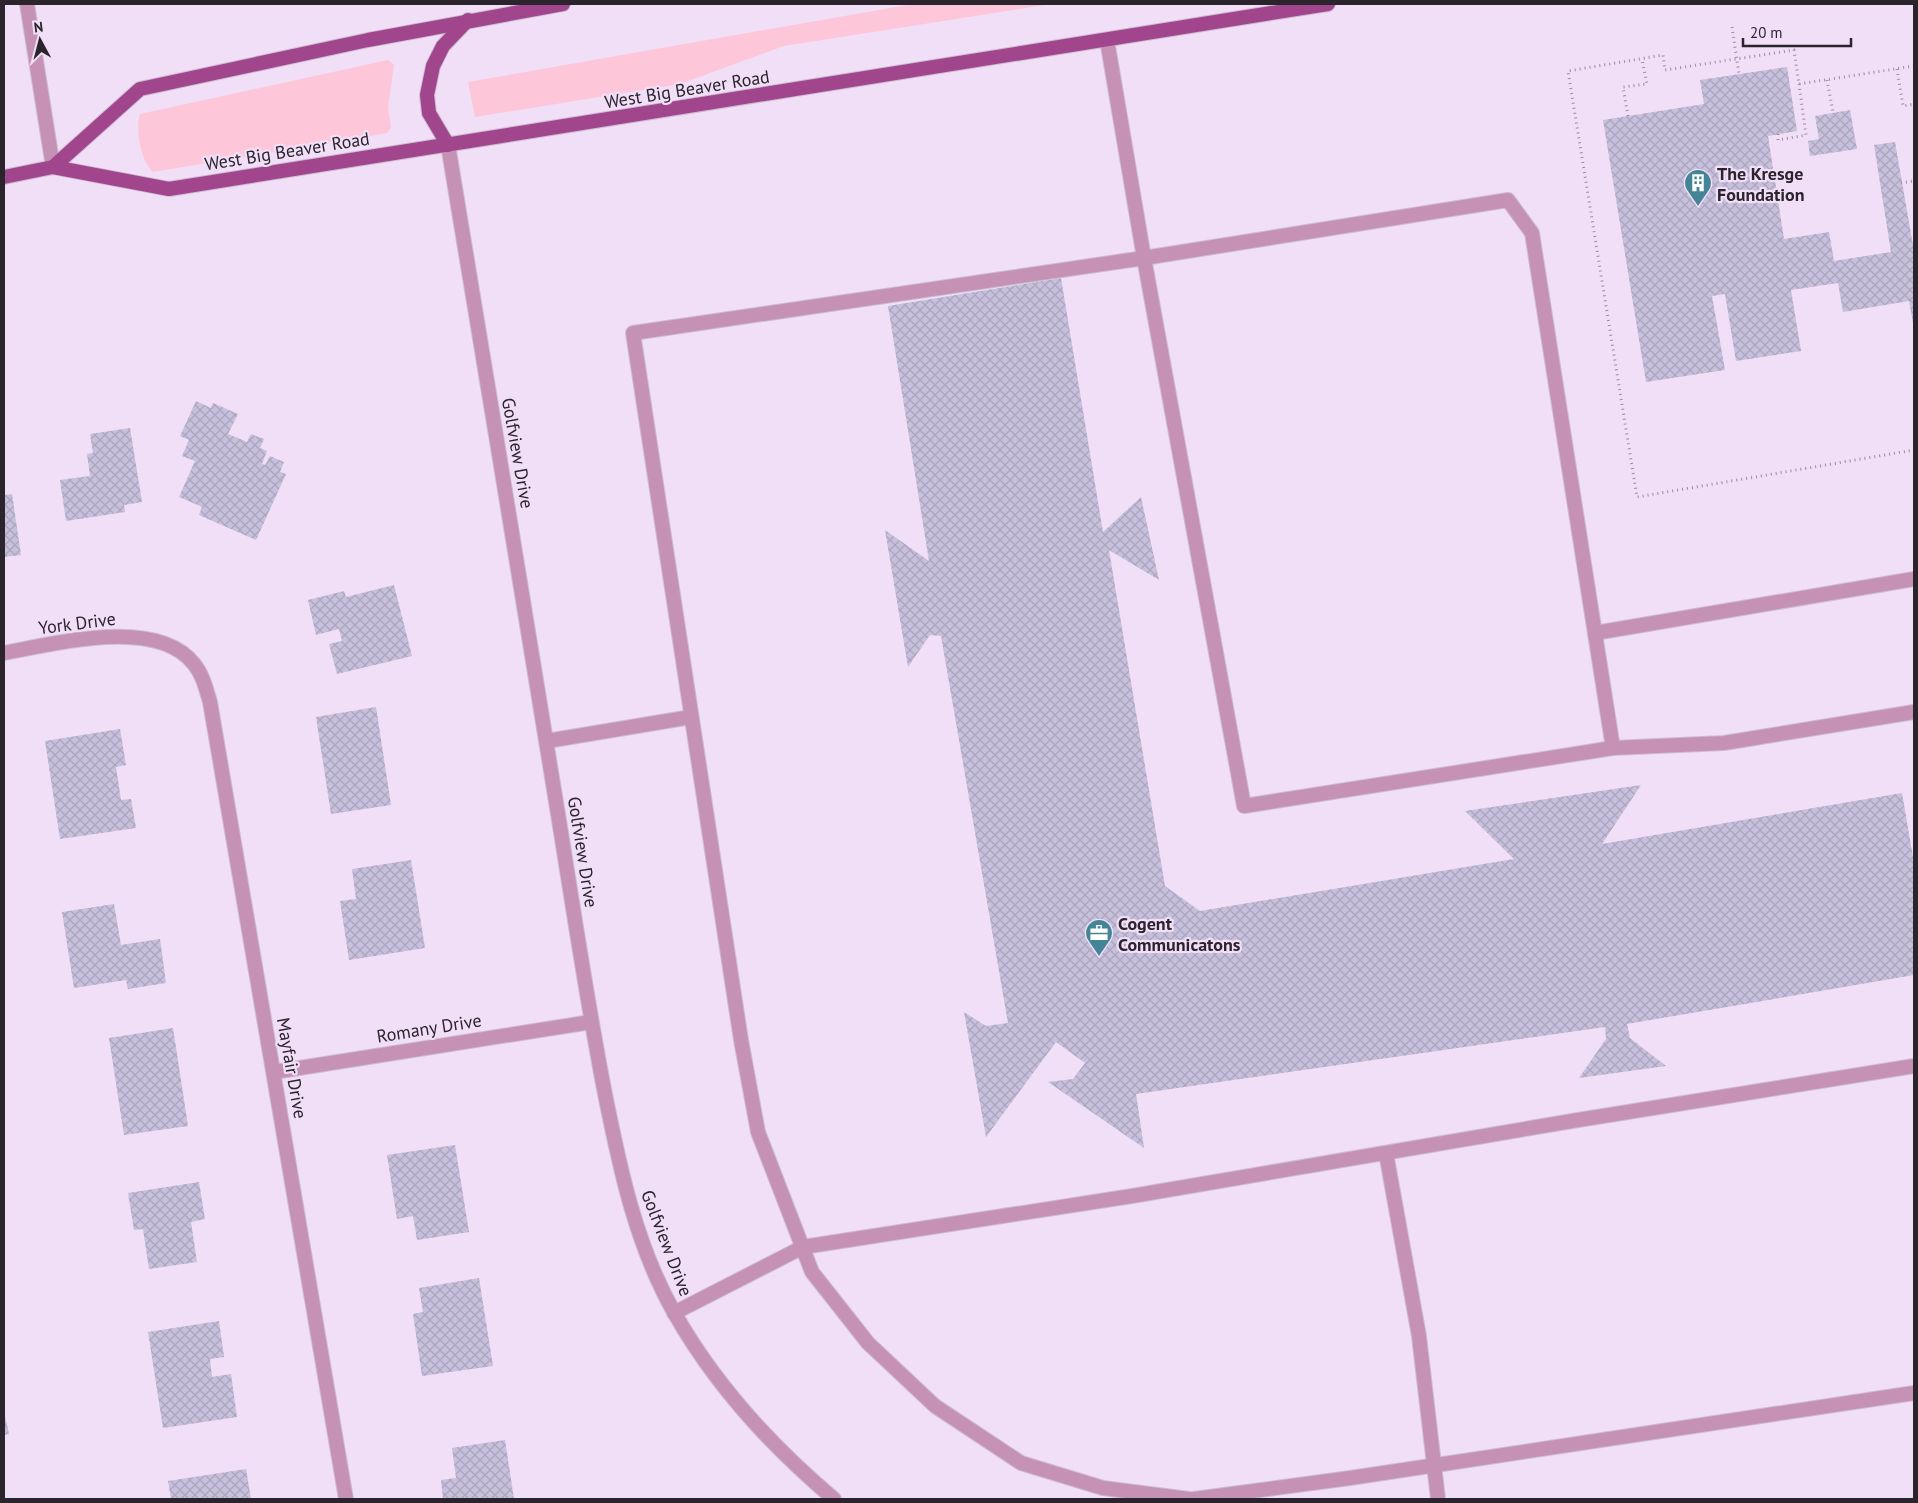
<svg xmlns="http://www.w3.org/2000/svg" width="1918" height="1503" font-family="'PT Sans',sans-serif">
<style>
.grass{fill:#fdc7d9}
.building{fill:url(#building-cross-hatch)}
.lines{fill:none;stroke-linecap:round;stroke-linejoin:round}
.service-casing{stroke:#cdbdd3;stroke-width:16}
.minor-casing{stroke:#cdbdd3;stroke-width:16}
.primary-casing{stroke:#cdbdd3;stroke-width:16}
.path{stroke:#9b8ea0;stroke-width:3;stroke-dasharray:1 4;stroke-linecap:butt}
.service{stroke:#c592b6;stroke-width:14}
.minor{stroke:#c592b6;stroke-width:14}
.primary{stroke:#a1468c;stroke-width:14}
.labels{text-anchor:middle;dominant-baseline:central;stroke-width:4.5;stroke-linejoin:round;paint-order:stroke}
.street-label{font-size:18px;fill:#2b242d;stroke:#f1def7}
.poi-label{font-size:18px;font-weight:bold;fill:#2b242d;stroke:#f1def7;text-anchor:start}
</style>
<defs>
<pattern id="building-cross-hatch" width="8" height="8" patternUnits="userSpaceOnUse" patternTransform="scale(1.25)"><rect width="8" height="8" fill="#c7c0dc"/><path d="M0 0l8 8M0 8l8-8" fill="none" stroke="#aba5bd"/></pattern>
</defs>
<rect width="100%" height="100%" fill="#f1def7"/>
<g class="grass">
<polygon points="913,4 1051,4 784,46 680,84 475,117 468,82"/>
<path d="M388,60l6,5 -6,42 3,21 -4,5 -234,39c-12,-10 -18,-43 -13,-58z"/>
</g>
<g class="building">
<polygon points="1787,67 1797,131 1768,136 1784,239 1829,232 1834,261 1891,252 1874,145 1895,142 1914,251 1914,329 1909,301 1843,312 1838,283 1791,290 1801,351 1736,361 1725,294 1712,296 1725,370 1646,382 1603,120 1704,104 1700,80"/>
<polygon points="1850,110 1857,149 1810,156 1808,141 1819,139 1815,116"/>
<polygon points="1061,278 1103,532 1141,497 1159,580 1109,550 1165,886 1200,911 1514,859 1465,811 1641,785 1602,844 1902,793 1914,863 1914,975 1627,1024 1630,1038 1666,1066 1579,1078 1606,1039 1605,1027 1136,1094 1144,1148 1048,1082 1073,1079 1085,1063 1056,1042 986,1137 964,1012 986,1026 1008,1023 941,636 930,635 908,667 885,530 929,561 888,306"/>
<polygon points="196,401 211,408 213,403 238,414 228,434 247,442 251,434 264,439 260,448 267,451 262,464 265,465 270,456 284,462 280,472 286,474 256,540 199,515 202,507 179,497 195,461 182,456 189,440 180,436"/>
<polygon points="130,428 142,502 124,505 125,512 66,521 60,480 90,476 87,454 93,453 90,434"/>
<polygon points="12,494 21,555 4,557 4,495"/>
<polygon points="394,585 412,656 337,674 329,644 342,641 339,629 316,635 308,600 344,591 346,597"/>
<polygon points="376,707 391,805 331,814 316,717"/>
<polygon points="120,729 126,765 116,767 121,800 131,799 136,828 60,839 45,741"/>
<polygon points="411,860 425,948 349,960 340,901 356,899 352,869"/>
<polygon points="114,904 121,945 160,939 166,983 128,989 126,980 74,988 62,912"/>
<polygon points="173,1028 188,1126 124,1135 109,1038"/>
<polygon points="455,1145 469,1232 417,1240 413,1216 397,1219 387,1155"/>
<polygon points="199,1182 205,1219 191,1222 197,1262 149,1269 143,1229 134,1230 128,1193"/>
<polygon points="479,1278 493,1366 422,1376 413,1314 423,1312 419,1288"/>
<polygon points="219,1321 224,1357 210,1359 212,1377 231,1374 237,1417 163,1428 148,1332"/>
<polygon points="4,1412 9,1434 4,1435"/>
<polygon points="505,1440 514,1499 443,1499 441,1480 456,1478 452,1448"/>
<polygon points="246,1469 251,1499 171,1499 168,1481"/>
</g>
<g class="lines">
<defs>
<g id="service">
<polyline points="27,4 53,167"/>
<polyline points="1107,40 1144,258 1508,200 1532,233 1613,748"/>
<polyline points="1595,633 1914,579"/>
<polyline points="547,741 691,717"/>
<polyline points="1386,1153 1419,1336 1438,1499"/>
<polyline points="674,1313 803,1247 1132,1196 1578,1120 1914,1066"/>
<polyline points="1189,1499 1103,1488 1021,1463 935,1406 868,1343 812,1272 758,1132 741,1040 633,333 1144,258 1244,806 1613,748 1724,743 1914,712"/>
<polyline points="1194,1499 1350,1478 1914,1393"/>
</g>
<g id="minor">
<path d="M448,145c35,219 74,438 108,657 16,97 30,195 49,292 15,75 31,152 70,220 41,72 96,132 159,185"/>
<path d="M4,653c50,-9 153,-37 190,11 9,11 12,25 16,38l136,797"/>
<polyline points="274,1072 591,1022"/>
</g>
<g id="primary">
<polyline points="448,145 429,113 427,95 433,66 443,46 468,20"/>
<polyline points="53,167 140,89 368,40 563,4"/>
<polyline points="4,177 53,167 169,189 1328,4"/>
</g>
</defs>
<use href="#service" class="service-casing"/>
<use href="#minor" class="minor-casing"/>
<use href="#primary" class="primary-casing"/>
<g class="path">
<polyline points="1732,27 1739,74"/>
<polyline points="1914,66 1799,84 1794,50 1665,70 1663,55 1568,71 1637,497 1914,450"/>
<polyline points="1897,69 1903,106 1914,104"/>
<polyline points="1827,80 1833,112"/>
<polyline points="1628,116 1623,87 1647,84 1642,59"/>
<polyline points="1778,134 1778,140 1806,135 1799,84"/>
<polyline points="1901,183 1914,181"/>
</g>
<use href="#service" class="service"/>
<use href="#minor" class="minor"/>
<use href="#primary" class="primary"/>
</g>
<defs>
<symbol id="building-pin" viewBox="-11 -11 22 30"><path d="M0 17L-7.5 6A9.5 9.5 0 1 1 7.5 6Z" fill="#438597" stroke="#f1def7"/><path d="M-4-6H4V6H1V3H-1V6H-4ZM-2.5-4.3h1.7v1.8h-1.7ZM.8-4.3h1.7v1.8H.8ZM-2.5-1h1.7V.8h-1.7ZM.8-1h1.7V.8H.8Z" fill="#fff"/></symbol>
<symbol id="office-pin" viewBox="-11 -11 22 30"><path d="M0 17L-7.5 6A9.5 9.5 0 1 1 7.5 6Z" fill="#438597" stroke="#f1def7"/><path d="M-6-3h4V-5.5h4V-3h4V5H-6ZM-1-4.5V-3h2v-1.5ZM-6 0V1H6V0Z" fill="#fff"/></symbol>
</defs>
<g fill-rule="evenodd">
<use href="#building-pin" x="1682" y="167" width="32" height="43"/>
<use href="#office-pin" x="1083" y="917" width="32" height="43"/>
</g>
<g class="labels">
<g class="street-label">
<text transform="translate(687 89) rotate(-9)">West Big Beaver Road</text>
<text transform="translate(287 151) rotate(-9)">West Big Beaver Road</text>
<text transform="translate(518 453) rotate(80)">Golfview Drive</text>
<text transform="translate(77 623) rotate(-7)">York Drive</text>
<text transform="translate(583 852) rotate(81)">Golfview Drive</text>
<text transform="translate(429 1028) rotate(-9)">Romany Drive</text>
<text transform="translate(292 1068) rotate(80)">Mayfair Drive</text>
<text transform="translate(667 1243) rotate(69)">Golfview Drive</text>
</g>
<g class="poi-label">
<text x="1717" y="173">The Kresge<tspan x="1717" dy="21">Foundation</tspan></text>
<text x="1118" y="923">Cogent<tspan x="1118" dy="21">Communicatons</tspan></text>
</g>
</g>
<rect width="1918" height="1503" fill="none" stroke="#2b242d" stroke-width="10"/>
<g transform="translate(40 40) rotate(353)" stroke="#f1def7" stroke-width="4" paint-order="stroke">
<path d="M0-4L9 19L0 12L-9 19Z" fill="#2b242d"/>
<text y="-8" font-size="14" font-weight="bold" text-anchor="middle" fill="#2b242d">N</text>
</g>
<path d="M1743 38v8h108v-8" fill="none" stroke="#2b242d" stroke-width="2.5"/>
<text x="1750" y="38" font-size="15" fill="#2b242d" stroke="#f1def7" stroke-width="4" paint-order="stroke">20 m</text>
</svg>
